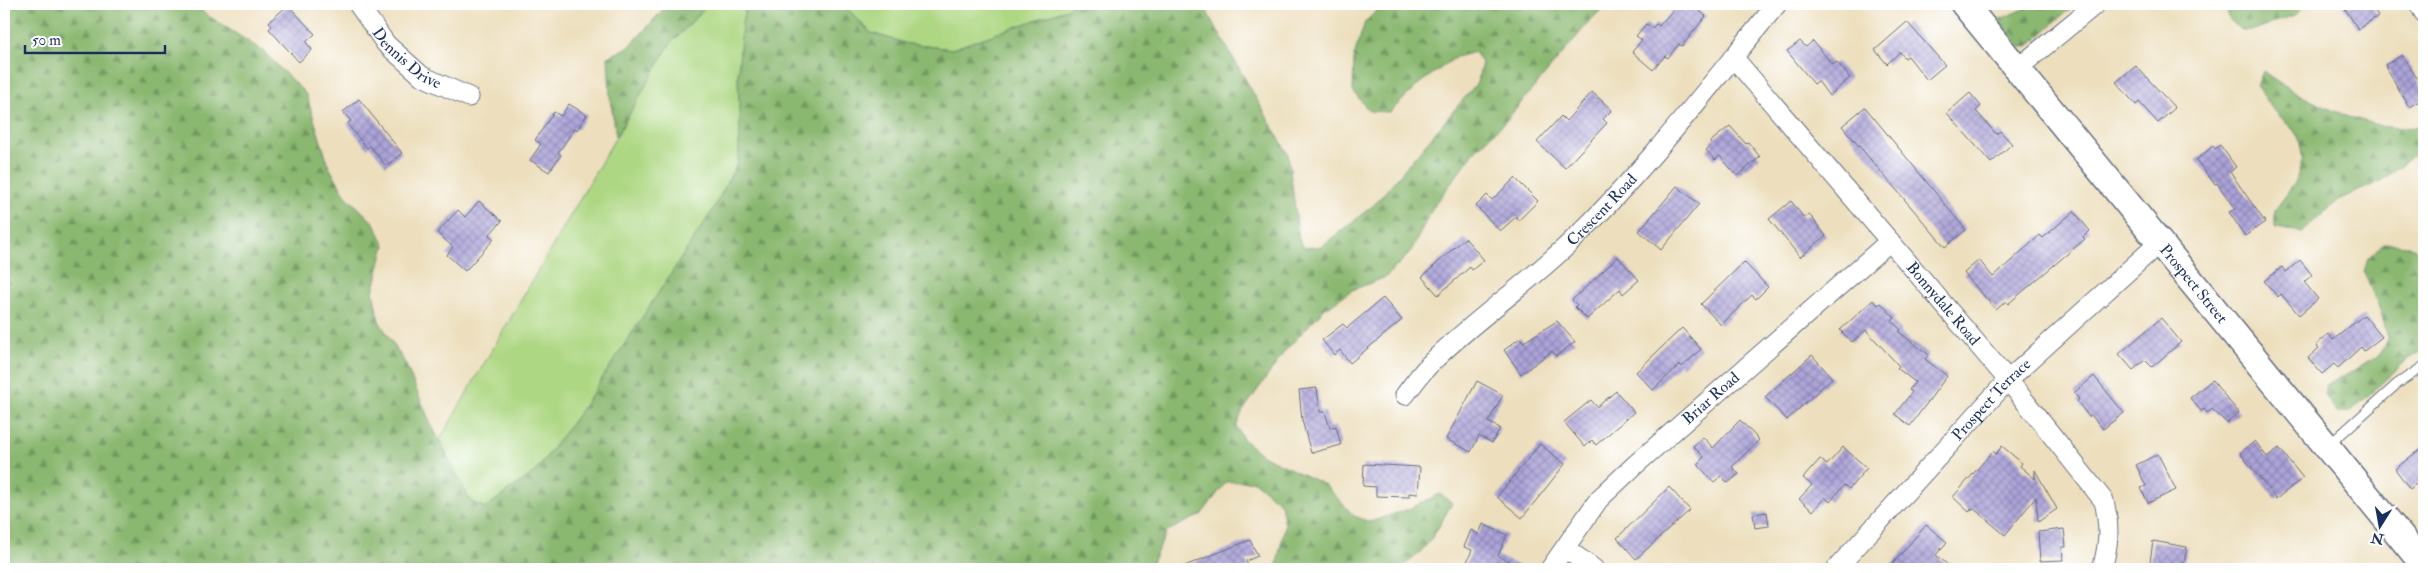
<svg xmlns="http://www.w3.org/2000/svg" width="2428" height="573" font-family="'IM FELL Double Pica',serif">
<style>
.green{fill:#add782;stroke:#648370}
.forest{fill:url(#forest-firs);stroke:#527467}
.building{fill:url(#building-cross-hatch)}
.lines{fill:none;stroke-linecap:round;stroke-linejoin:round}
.lane-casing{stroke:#646d7f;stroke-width:11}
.street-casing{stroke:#646d7f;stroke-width:21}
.secondary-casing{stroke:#646d7f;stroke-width:29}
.lane{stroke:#fff;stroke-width:9}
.street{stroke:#fff;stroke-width:19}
.secondary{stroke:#fff;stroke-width:26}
.labels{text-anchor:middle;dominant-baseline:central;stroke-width:4;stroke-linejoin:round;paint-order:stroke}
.street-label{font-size:16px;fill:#1b2f5e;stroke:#fff}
</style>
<defs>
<pattern id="forest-firs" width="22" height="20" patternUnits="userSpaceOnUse" patternTransform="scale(1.25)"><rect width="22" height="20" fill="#8ab870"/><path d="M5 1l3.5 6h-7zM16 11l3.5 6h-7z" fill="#70965f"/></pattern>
<pattern id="building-cross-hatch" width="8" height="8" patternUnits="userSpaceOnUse" patternTransform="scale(1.25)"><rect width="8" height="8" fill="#aca3d8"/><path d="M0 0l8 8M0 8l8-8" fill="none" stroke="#8b85b2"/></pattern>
</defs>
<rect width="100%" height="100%" fill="#fff"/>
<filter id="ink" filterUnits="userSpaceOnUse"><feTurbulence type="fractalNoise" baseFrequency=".02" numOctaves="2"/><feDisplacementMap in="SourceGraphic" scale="10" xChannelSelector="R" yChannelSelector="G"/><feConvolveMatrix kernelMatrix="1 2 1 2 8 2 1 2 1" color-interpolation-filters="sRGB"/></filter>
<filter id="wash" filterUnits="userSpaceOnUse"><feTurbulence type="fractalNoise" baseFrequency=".0096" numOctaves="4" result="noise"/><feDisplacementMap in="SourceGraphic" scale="20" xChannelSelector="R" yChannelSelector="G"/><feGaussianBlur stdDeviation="1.12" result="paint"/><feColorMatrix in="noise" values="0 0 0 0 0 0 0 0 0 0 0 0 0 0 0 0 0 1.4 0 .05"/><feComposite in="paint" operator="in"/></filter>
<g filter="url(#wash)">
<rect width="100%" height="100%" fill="#eddfbd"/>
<g class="green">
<polygon points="709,4 746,4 742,23 738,76 740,132 738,162 712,212 584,406 536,471 485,508 470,501 439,441 670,44"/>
<polygon points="843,4 1074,4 1067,9 952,49 908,44 871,33"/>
</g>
<g class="forest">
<path d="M4,4h191l9,9 59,38 43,43 23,73 18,30 27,26 11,22 -12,47 6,29 26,42 25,59 40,79 15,7 51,-37 48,-65 128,-195 26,-49 2,-30 -2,-56 4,-53 4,-19h97l28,29 37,11 44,5 115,-40 7,-5h132l2,10 80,140 11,86 6,8 17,-2 53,-42 102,-121 5,-20 -7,-11 -19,5 -36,26 -30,29 -21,-1 -16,-20 1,-35 11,-34 19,-18h223l-17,17 -86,102 -29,28 -42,56 -23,46 -24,24 -34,13 -28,19 -39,42 -43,61 -6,15 8,13 18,15 63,30 29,31 16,6 39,-13 31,-15 12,9c-15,27 -27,54 -57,66h-119l9,-44 -4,-21 -27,-23 -28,1 -25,33 -34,16 -18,38h-1145z"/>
<polygon points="668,4 709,4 670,44 616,137 610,96 608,57 629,47"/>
<polygon points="2031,4 2075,4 2028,46 2019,46 2001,25 2000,19 2027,8"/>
<polygon points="2231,4 2304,4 2297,14 2254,30 2241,30 2229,19 2227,10"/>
<path d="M2263,71c34,26 77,45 119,55 13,3 29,1 42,1v20l-43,34 -41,18 -38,33 -27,-4v-18l20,-27 8,-25 -5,-23 -26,-27 -15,-22z"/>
<polygon points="2384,243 2407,245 2424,253 2424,349 2408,359 2350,412 2337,412 2324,394 2326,385 2379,356 2388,337 2380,310 2364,272 2368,258"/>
</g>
<g id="blocks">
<g class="building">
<polygon points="1678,4 1690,4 1706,16 1682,46 1679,44 1668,58 1665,56 1653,70 1632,52 1642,40 1636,36 1646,24 1652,28 1656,24 1659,26"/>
<polygon points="2342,4 2371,4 2378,16 2358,29"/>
<polygon points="288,5 315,34 306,42 312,50 299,62 269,29 272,26 269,22"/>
<polygon points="1907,22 1945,65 1927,80 1908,56 1905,58 1900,52 1887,64 1875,50"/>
<polygon points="1800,41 1806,47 1813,41 1833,65 1837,62 1850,78 1829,96 1818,81 1814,84 1787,51"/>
<polygon points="2402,55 2424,89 2424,98 2409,107 2385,65"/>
<polygon points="2136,66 2175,108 2158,123 2139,102 2136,105 2116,82"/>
<polygon points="1592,92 1612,110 1603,119 1607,123 1565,168 1537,142 1561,116 1566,121"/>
<polygon points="1970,93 1981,106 1976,111 1996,134 2000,131 2012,144 1991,163 1947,113"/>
<polygon points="359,99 402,153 386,166 370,146 367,148 347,124 351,121 343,112"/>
<polygon points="569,104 587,115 577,130 575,128 558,153 561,155 549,172 530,160 541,144 535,140 554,112 561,116"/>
<polygon points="1865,107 1966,230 1945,247 1842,126"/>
<polygon points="1730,126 1746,144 1748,142 1760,157 1737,176 1720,156 1715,160 1706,150 1712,145 1710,142"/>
<polygon points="2220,145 2236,167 2230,172 2265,222 2245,236 2229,212 2235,209 2217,183 2215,184 2196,160 2213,146 2215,149"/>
<polygon points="1515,178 1538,201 1519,220 1516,217 1500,231 1476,206 1487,195 1492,200"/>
<polygon points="1677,186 1699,204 1661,250 1639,231"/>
<polygon points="479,201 502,221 489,235 494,239 465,271 447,255 453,247 437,233 458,210 465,217"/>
<polygon points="1791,201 1804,218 1809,214 1826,236 1800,257 1769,219"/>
<polygon points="2074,211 2090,231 2083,237 2085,239 2008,304 2006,301 1996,310 1964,273 1979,260 1993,277 2040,235 2043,238"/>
<polygon points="1465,238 1484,260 1472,270 1470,267 1438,295 1422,277"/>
<polygon points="1618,257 1639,280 1623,294 1620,289 1587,319 1575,307 1577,305 1572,300"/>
<polygon points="2300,260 2312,275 2304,282 2318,299 2299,315 2281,294 2278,297 2264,281 2282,267 2286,272"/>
<polygon points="1744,262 1768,287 1756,299 1752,295 1721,325 1701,304"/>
<polygon points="1383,298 1402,320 1350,363 1340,350 1334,355 1322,340 1343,324 1347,328"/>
<polygon points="1873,300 1878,305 1881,303 1895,318 1892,321 1901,330 1899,332 1929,355 1925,359 1947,376 1910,426 1895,414 1912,392 1909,390 1915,382 1897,368 1899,366 1866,330 1852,342 1840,330"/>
<polygon points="2364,315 2382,337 2364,351 2361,347 2338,368 2334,364 2322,374 2308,358 2319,348 2316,345 2328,334 2333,340"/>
<polygon points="2161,318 2181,342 2152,367 2145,360 2133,370 2119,354"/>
<polygon points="1557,321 1575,342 1556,356 1552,351 1521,374 1504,350 1520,338 1524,342"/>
<polygon points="1682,328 1701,349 1682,367 1680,364 1653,390 1636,372"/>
<polygon points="1812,355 1832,378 1787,420 1765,397"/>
<polygon points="2094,376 2124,413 2103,429 2091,415 2089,417 2077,401 2079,399 2074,393"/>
<polygon points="2212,380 2239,413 2227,423 2212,409 2207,413 2204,409 2201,411 2190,398"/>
<polygon points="1477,381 1503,395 1488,422 1500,428 1492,443 1479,436 1471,452 1446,439"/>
<polygon points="1317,388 1320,412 1325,412 1330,428 1336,426 1341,445 1311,453 1302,420 1299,390"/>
<polygon points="1616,391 1634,412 1596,445 1592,440 1585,447 1564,422 1591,400 1597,407"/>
<polygon points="1740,420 1759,440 1732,467 1739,474 1728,483 1721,476 1714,482 1697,464 1704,457 1693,446 1703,437 1713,448"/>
<polygon points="2255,441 2267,457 2279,448 2303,478 2276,499 2240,453"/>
<polygon points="1540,444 1565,464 1522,518 1497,497"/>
<polygon points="2002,446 2022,463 2020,466 2035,479 2035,470 2057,509 2038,522 2036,497 2005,535 1973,508 1969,512 1953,497 1993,451 1996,454"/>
<polygon points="2424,446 2424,478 2410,489 2395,469"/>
<polygon points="1843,447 1867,468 1849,489 1844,485 1830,502 1825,497 1813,511 1799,499 1812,485 1803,478 1820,459 1827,465"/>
<polygon points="2158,454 2176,490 2148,503 2141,488 2146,486 2136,465"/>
<polygon points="1364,464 1420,467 1418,494 1409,493 1409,497 1376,496 1376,487 1363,486"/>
<polygon points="1669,487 1690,510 1636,559 1617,538"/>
<polygon points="1767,512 1769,526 1755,528 1753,514"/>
<polygon points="1483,524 1507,535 1498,556 1526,569 1464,569 1472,550 1464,547 1471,530 1479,534"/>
<polygon points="1926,525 1947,542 1936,555 1953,569 1888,569"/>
<polygon points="2064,529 2066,547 2062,547 2063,560 2040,561 2038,532"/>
<polygon points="1250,540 1258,556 1246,561 1250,569 1177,569"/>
<polygon points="2153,541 2187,547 2183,569 2149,569"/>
</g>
</g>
</g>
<g filter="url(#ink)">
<use href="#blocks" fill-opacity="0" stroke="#646d7f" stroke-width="1"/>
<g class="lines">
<defs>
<polyline id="lane" points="2329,445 2397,384 2424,366"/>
<g id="street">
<path id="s1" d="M358,4l28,40 36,32 47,21"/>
<polyline points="2419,4 2424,13"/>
<path id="s2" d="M1733,57l275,323 96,121c6,26 5,43 -2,68"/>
<polyline points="2018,68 2096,4"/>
<path id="s3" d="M1405,395c9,-12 18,-25 29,-35 45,-44 98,-79 143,-124 72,-70 135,-154 200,-232"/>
<polyline points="1565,548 1594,569"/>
<path id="s4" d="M1550,569l49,-70 36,-34 255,-224"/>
<path id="s5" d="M1836,569l172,-189 151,-137"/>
</g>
<g id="secondary">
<path id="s6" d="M1964,4l460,561"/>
</g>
</defs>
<use href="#lane" class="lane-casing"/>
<use href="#street" class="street-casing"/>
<use href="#secondary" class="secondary-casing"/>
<use href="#lane" class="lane"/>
<use href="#street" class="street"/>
<use href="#secondary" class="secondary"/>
</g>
</g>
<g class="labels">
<g class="street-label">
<text stroke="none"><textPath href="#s1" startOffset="74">Dennis Drive</textPath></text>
<text stroke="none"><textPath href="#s3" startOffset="271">Crescent Road</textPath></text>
<text stroke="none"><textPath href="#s6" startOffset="362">Prospect Street</textPath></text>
<text stroke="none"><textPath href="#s2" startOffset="324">Bonnydale Road</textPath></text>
<text stroke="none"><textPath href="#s4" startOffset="236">Briar Road</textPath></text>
<text stroke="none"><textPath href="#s5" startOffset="230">Prospect Terrace</textPath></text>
</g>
</g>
<rect width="2428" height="573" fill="none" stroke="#fff" stroke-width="20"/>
<g transform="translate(2380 526) rotate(191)" stroke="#ffffff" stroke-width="4" paint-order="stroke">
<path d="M0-4L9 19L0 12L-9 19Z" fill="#1b2f5e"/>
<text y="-8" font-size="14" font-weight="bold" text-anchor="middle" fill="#1b2f5e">N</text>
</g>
<path d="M25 45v8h140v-8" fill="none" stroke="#1b2f5e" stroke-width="2.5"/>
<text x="32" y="45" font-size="15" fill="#1b2f5e" stroke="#ffffff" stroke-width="4" paint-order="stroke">50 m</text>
</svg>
